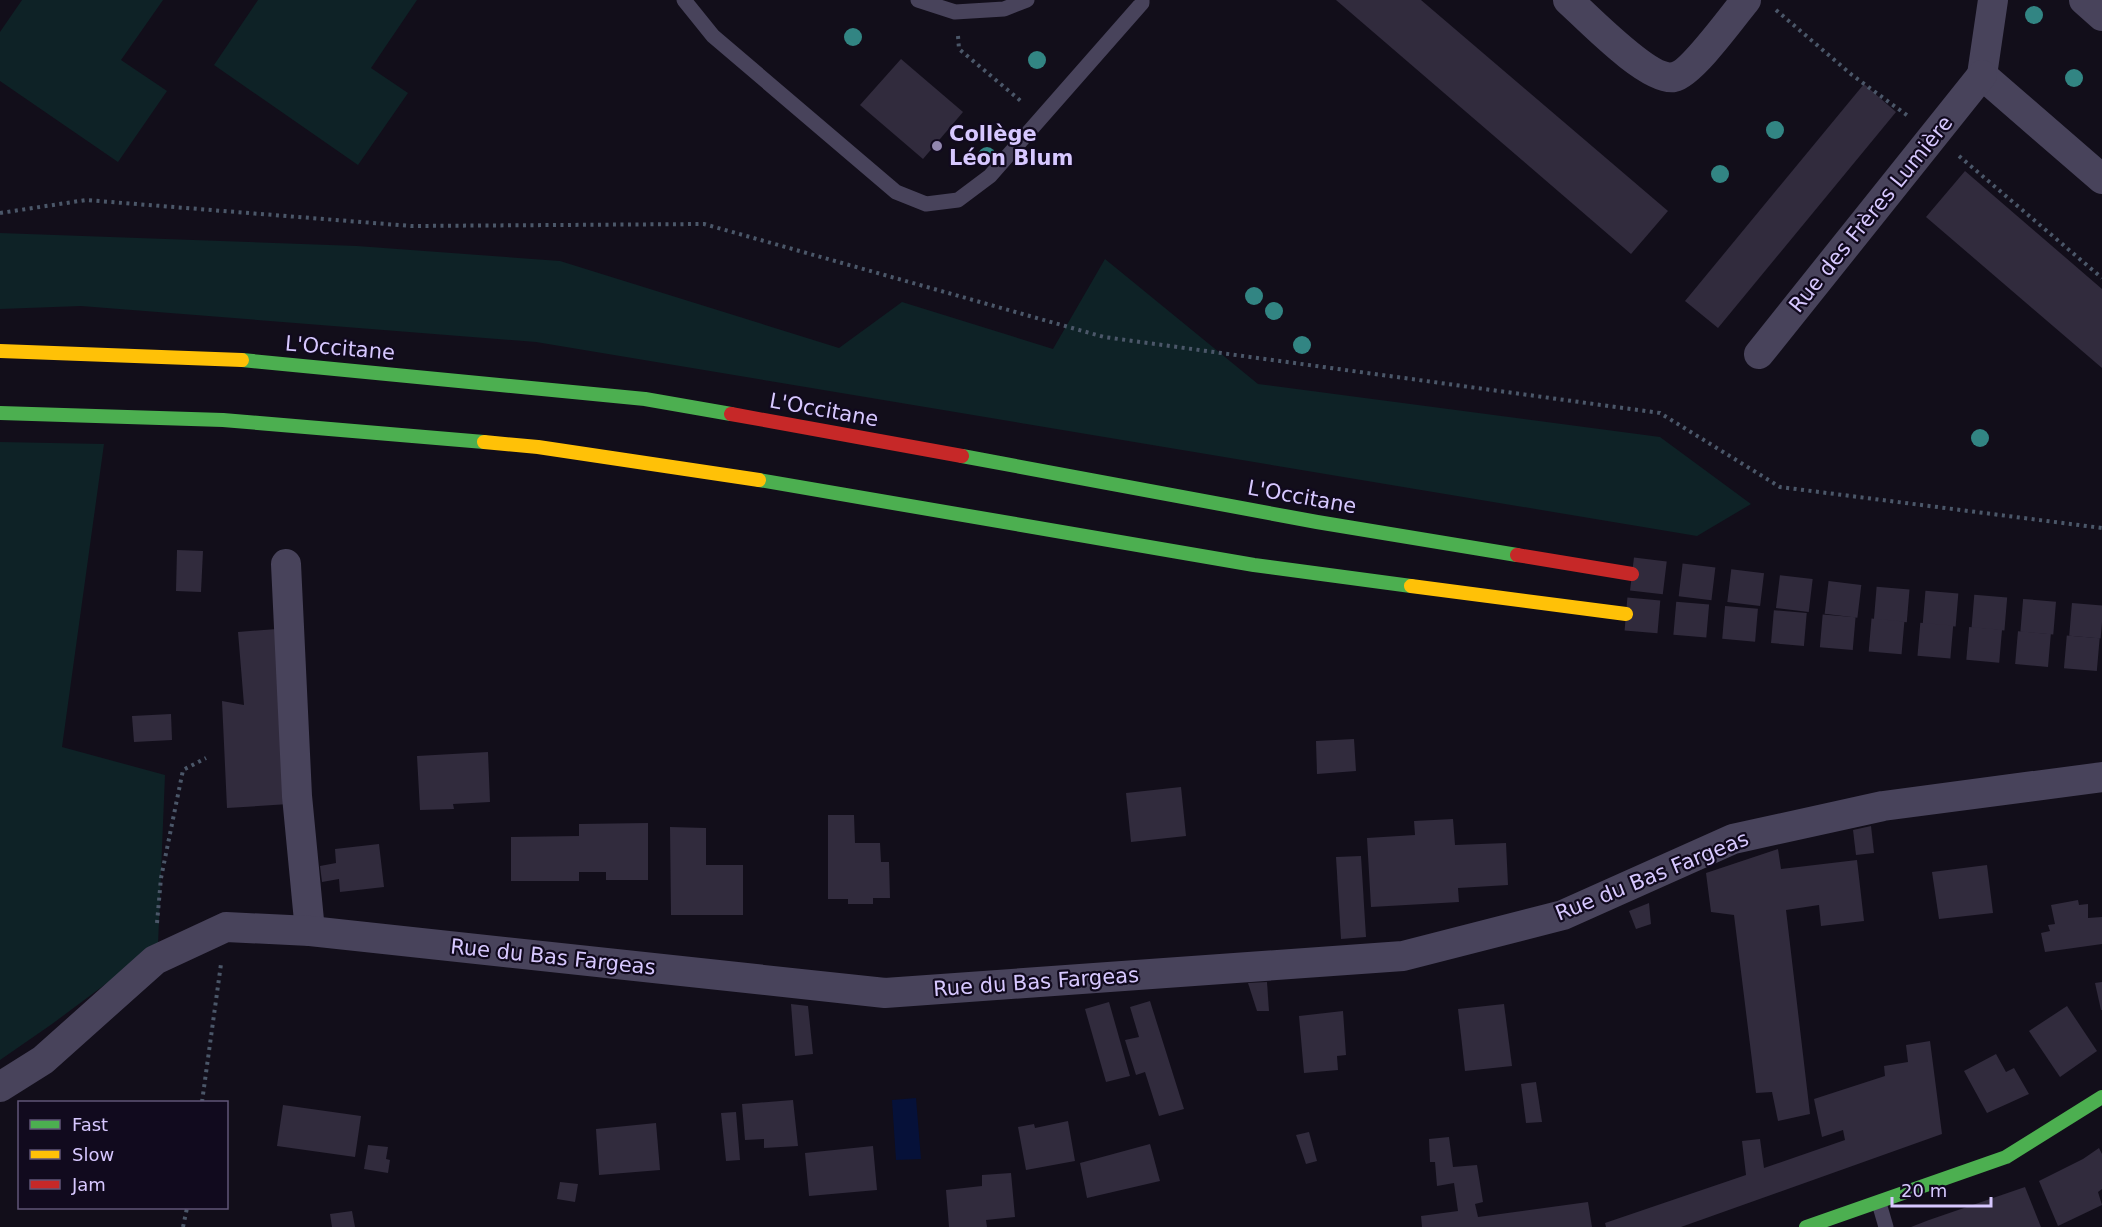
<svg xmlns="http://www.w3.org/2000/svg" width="2102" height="1227" font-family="'DejaVu Sans',sans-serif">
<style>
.green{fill:#0e2226}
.water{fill:#061139}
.building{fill:#312b3d}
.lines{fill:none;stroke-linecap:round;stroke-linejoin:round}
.highway-tunnel{stroke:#302a3c;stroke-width:33;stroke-dasharray:33 16;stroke-linecap:butt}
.path{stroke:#4b5769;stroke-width:4;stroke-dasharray:3 4.5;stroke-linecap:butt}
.lane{stroke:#48435b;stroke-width:15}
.street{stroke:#48435b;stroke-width:30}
.fast{stroke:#4caf50;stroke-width:14}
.slow{stroke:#ffc107;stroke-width:14}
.jam{stroke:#c62828;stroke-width:14}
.tree{fill:#328583}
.poi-dot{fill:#9287af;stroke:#110a1e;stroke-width:2}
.labels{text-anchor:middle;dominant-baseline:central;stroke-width:4.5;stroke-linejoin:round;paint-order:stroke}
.poi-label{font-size:21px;font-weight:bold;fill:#d7c8ff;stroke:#110a1e;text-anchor:start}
.street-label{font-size:21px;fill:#d7c8ff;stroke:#110a1e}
</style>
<rect width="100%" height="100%" fill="#120e1a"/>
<g class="green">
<polygon points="22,0 163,0 121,60 167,91 118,162 0,81 0,32"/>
<polygon points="258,0 417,0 371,68 408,93 358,165 214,65"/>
<polygon points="0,233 357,246 560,261 839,348 902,302 1053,349 1105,259 1258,384 1660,437 1751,504 1697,536 536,342 81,306 0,309"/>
<polygon points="0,442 104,444 62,747 165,775 158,945 52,1024 0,1060"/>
</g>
<polygon class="water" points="916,1098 921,1159 896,1160 892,1100"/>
<g class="building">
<polygon points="1336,0 1421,0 1668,211 1631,254"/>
<polygon points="901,59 963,112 923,159 860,105"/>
<polygon points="1864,84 1896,112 1718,328 1685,301"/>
<polygon points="1965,171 2102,289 2102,368 1926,217"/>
<polygon points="177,550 203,551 201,592 176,591"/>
<polygon points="277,629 289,804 227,808 222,701 244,705 238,632"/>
<polygon points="171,714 172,740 134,742 132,716"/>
<polygon points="1354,739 1356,771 1317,774 1316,741"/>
<polygon points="488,752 490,802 453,804 454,809 420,810 417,756"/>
<polygon points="1181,787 1186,836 1131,842 1126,793"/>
<polygon points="828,815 854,815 855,843 880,843 881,862 889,862 890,898 873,898 873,904 848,904 848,899 828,899"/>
<polygon points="1453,819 1455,845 1506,843 1508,885 1458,888 1459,902 1371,907 1367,838 1415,835 1414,821"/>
<polygon points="648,823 648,880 606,880 606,872 579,872 579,881 511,881 511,837 579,836 579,824"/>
<polygon points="1871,826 1874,853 1856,855 1853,830"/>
<polygon points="670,827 706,828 706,865 743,865 743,915 671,915"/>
<polygon points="379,844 384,887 340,892 339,879 322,882 320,866 336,863 335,849"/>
<polygon points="1778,849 1781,869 1857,860 1864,921 1821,926 1819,905 1786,910 1810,1114 1778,1121 1772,1092 1756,1093 1734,915 1711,912 1706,873"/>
<polygon points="1361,856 1366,937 1341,939 1336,857"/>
<polygon points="1987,865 1993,913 1939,919 1932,872"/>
<polygon points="2078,900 2079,905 2088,904 2088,918 2102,917 2102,944 2045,952 2041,933 2050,931 2048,925 2055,924 2051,905"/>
<polygon points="1649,903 1651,924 1636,929 1629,911"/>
<polygon points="1267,982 1269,1011 1257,1011 1248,983"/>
<polygon points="2102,982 2102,1010 2101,1010 2095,983"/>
<polygon points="1150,1001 1184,1109 1159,1116 1145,1072 1136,1075 1125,1040 1139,1037 1130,1007"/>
<polygon points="1109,1002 1130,1076 1106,1082 1085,1009"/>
<polygon points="791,1004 808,1006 813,1054 795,1056"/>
<polygon points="1504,1004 1512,1066 1465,1071 1458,1009"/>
<polygon points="2067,1006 2097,1051 2060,1077 2029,1031"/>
<polygon points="1343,1011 1346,1055 1337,1056 1338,1070 1304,1073 1299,1016"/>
<polygon points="1930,1041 1942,1134 1681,1227 1606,1227 1605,1223 1746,1175 1742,1141 1760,1139 1764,1168 1845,1140 1843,1130 1822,1137 1814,1099 1885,1076 1884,1066 1908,1062 1906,1045"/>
<polygon points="1996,1054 2006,1072 2014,1068 2029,1094 1987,1113 1964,1071"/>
<polygon points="1536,1082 1542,1122 1526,1123 1521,1084"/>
<polygon points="793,1100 798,1146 764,1148 764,1139 745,1140 742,1104"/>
<polygon points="283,1105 361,1116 355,1157 277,1146"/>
<polygon points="736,1112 740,1160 726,1161 721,1113"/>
<polygon points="1068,1121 1075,1161 1026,1170 1018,1127 1034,1124 1035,1128"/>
<polygon points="656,1123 660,1170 599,1175 596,1129"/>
<polygon points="1309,1132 1317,1161 1306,1164 1296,1135"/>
<polygon points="1449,1137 1453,1167 1477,1165 1483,1202 1475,1204 1478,1217 1588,1202 1592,1227 1422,1227 1421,1216 1458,1211 1454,1183 1437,1186 1435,1162 1430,1162 1429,1139"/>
<polygon points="1150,1144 1160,1181 1087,1198 1080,1163"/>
<polygon points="368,1145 388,1147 386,1159 390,1160 388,1173 364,1169"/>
<polygon points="873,1146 877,1190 809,1196 805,1153"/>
<polygon points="2099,1148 2102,1154 2102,1189 2098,1192 2102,1205 2058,1226 2039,1181 2083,1159"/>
<polygon points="1011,1173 1015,1217 986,1220 987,1227 949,1227 946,1190 982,1186 982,1175"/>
<polygon points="560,1182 578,1184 575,1202 557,1199"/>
<polygon points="2025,1187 2041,1227 1911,1227 1929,1220"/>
<polygon points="352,1211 355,1227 332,1227 330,1214"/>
</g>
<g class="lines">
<g class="highway-tunnel">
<polyline points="1632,574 1873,603 2102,622"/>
<polyline points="1626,614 2102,655"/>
</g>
<g class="path">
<polyline points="1776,10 1852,75 1908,116"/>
<polyline points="958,36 959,49 1022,102"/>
<polyline points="1959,156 2102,278"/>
<polyline points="0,213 86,200 411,226 704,224 1104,337 1660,413 1780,487 2102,528"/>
<polyline points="157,923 161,878 183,770 206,758"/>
<polyline points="202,1102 221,964"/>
<polyline points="183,1227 187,1208"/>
</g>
<g class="lane">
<polyline points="684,0 713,36 896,192 926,204 958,200 990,176 1142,3 1142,0"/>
<polyline points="918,0 955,12 1004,9 1027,0"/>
<polyline points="1879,1203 1886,1227"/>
</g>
<g class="street">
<path d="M1568,0c19,17 81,82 106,77 17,-3 59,-61 72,-77"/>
<polyline points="1993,0 1982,75 2102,179"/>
<polyline points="2084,0 2102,16"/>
<polyline points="1759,354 1982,75"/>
<polyline points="286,564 297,796 310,931"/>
<polyline points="0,1087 43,1060 155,960 226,927 310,931 885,993 1403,956 1563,915 1733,839 1883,806 2102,777"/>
</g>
<g class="fast">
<polyline points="242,360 645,399 731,414"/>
<polyline points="0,413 223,420 484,442"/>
<polyline points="962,456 1317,522 1517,555"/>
<polyline points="759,480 1254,565 1411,586"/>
<polyline points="1806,1227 2006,1157 2102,1097"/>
</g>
<g class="slow">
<polyline points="0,351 242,360"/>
<polyline points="484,442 538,447 759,480"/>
<polyline points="1411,586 1626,614"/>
</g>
<g class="jam">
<polyline points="731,414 962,456"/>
<polyline points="1517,555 1632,574"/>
</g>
</g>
<g class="tree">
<circle cx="2034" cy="15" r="9"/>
<circle cx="853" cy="37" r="9"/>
<circle cx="1037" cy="60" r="9"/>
<circle cx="2074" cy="78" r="9"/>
<circle cx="1775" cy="130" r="9"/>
<circle cx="987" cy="156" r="9"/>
<circle cx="1720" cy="174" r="9"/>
<circle cx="1254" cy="296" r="9"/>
<circle cx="1274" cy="311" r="9"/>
<circle cx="1302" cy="345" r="9"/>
<circle cx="1980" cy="438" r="9"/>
</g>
<circle class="poi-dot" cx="937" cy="146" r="6"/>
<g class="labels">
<g class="poi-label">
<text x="949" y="134">Collège<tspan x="949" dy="24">Léon Blum</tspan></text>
</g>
<g class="street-label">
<text transform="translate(1871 214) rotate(-51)">Rue des Frères Lumière</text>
<text transform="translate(340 348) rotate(5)">L'Occitane</text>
<text transform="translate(824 410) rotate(10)">L'Occitane</text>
<text transform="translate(1302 497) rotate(10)">L'Occitane</text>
<text transform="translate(1652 876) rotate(-22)">Rue du Bas Fargeas</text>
<text transform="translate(553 957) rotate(6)">Rue du Bas Fargeas</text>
<text transform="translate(1036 982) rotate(-4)">Rue du Bas Fargeas</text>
</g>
</g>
<rect x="18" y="1101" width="210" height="108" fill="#110a1e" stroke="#605678" stroke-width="1.5"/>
<rect x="30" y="1120" width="30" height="9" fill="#4caf50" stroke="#605678" stroke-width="1.5"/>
<text x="72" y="1131" font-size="18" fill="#d7c8ff">Fast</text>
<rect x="30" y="1150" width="30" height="9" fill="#ffc107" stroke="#605678" stroke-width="1.5"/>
<text x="72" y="1161" font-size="18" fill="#d7c8ff">Slow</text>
<rect x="30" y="1180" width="30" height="9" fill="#c62828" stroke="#605678" stroke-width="1.5"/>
<text x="72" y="1191" font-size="18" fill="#d7c8ff">Jam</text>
<path d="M1892 1197v9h99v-9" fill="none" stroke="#d7c8ff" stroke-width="3"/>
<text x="1901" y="1197" font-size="18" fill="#d7c8ff" stroke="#110a1e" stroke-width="4.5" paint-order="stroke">20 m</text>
</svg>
